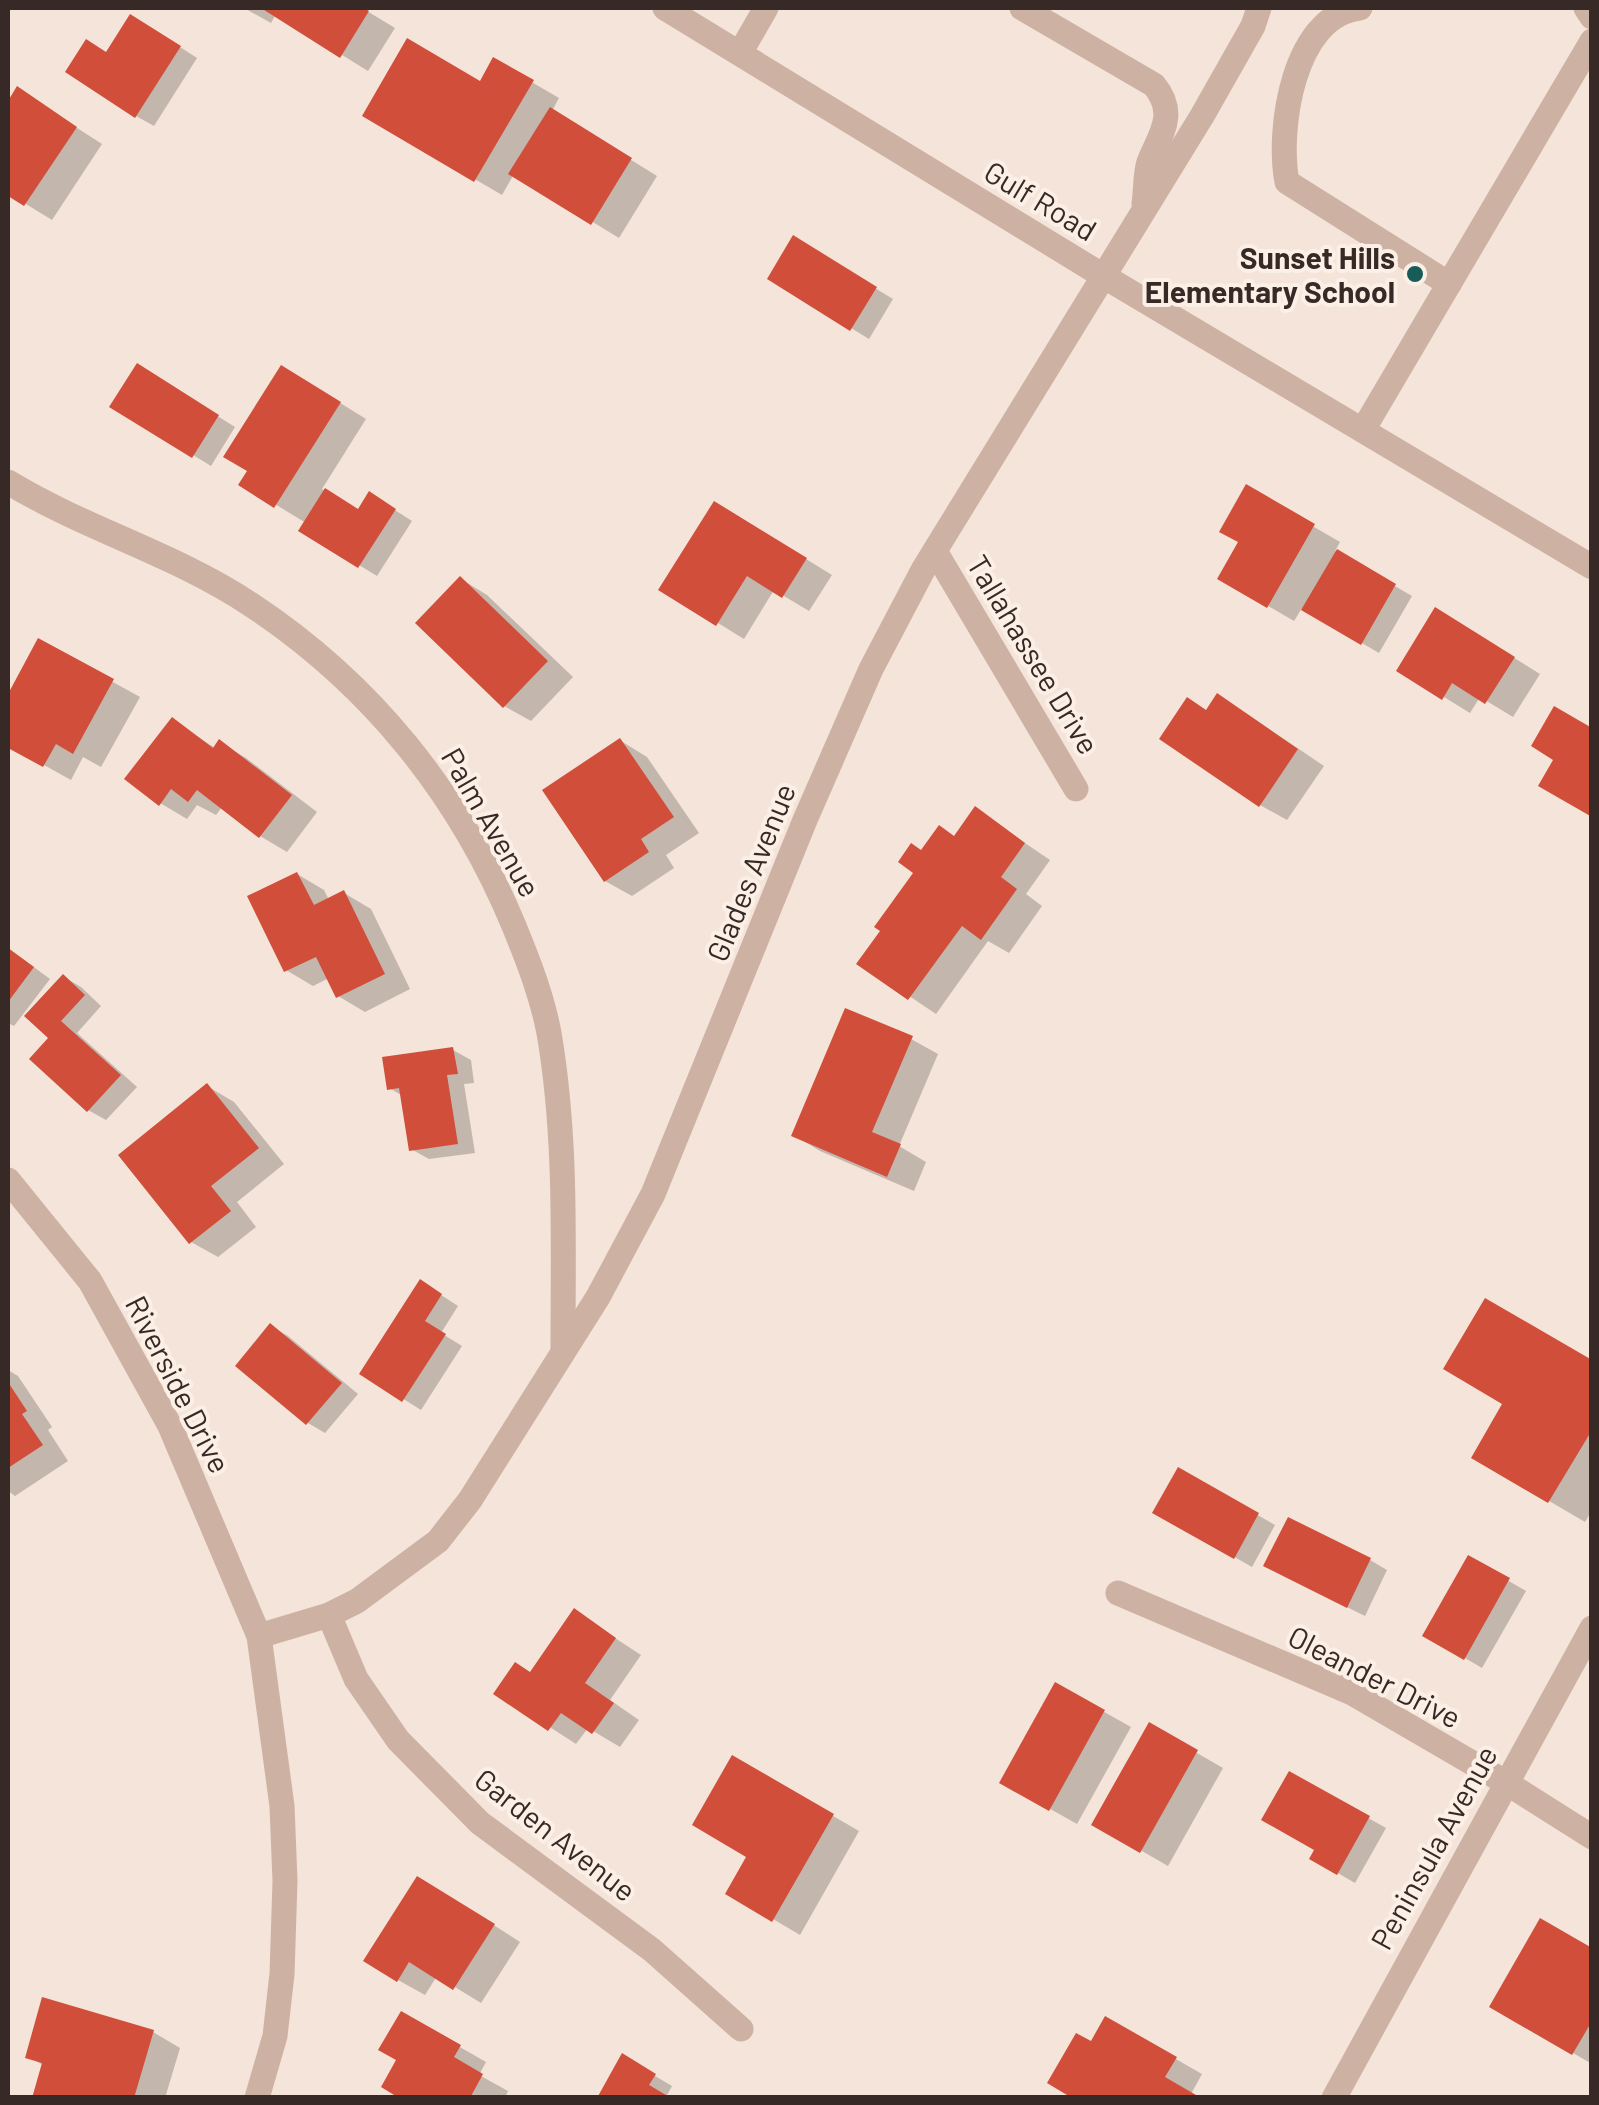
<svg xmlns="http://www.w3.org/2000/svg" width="1599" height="2105" font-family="Barlow,sans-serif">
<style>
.shadow{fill:#0003}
.building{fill:#d04e3a}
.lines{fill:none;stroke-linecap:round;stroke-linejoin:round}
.minor{stroke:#cdb2a4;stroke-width:25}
.poi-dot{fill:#185c59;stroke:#fbefe6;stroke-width:4}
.labels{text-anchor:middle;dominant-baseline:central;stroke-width:8;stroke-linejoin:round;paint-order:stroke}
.street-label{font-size:30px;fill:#372a26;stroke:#fbefe6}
.poi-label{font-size:30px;font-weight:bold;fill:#372a26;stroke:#fbefe6;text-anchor:end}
</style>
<rect width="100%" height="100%" fill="#f4e4d9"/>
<g class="shadow">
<polygon points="244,8 362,8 395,28 368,71 276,14 271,23"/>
<polygon points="149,27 197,58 154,126 136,116 108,54"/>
<polygon points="494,60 559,98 552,111 657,176 619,238 514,174 502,195 365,115 481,84"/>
<polygon points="18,90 102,144 52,220 8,193 8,105"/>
<polygon points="794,239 893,299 869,339 770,278"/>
<polygon points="155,377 235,427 211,466 113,406"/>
<polygon points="308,383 366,419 322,489 359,512 387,505 412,521 377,576 302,530 306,523 242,484"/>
<polygon points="1247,488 1340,542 1335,551 1412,596 1379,653 1302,608 1294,621 1220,578 1242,542"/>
<polygon points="741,519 832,575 809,611 774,590 744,639 718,623"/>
<polygon points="461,579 487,595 573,677 531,721 504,706"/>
<polygon points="1463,626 1540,674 1513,717 1480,697 1470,713 1400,670"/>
<polygon points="39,641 140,697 101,767 83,757 71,780 8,745 8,699"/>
<polygon points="1208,712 1244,712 1324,766 1287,820 1260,805"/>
<polygon points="172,720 215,748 220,743 246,758 317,812 287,852 260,836 222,807 216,815 197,805 187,819 160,803"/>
<polygon points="621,741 647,757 699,833 666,855 674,868 632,896 605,881"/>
<polygon points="976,810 1050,860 1026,894 1042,906 1009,953 988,941 936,1014 860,963 883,931 916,872 922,852 956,838"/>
<polygon points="297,874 324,890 329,900 344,893 371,909 410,989 365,1012 338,996 329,978 313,986 286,970"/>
<polygon points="8,948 50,979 14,1026 8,1023"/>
<polygon points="64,977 81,987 101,1006 77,1033 137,1087 106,1120 88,1110 51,1038"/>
<polygon points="911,1039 938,1054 899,1146 926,1162 914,1191 820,1151 794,1135"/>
<polygon points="453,1050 471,1060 474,1083 464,1084 475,1153 429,1159 411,1149 403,1096 389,1088"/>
<polygon points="207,1086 234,1102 284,1164 237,1202 256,1227 218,1257 191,1242"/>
<polygon points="438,1293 458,1306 441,1333 462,1346 421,1410 362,1373"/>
<polygon points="271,1326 288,1336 358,1394 325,1433 308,1423"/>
<polygon points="1592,1363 1592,1510 1585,1522 1474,1457"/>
<polygon points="8,1370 18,1376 52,1427 48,1430 68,1461 15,1496 8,1491"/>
<polygon points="1179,1470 1275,1525 1252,1567 1156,1512"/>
<polygon points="1469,1558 1526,1591 1482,1668 1426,1635"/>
<polygon points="1370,1560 1387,1570 1365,1616 1284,1576"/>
<polygon points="575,1612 641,1655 610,1700 639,1720 620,1747 588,1728 576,1744 497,1693 532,1674"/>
<polygon points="1056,1685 1131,1727 1077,1824 1002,1782"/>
<polygon points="1150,1726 1223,1768 1168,1866 1095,1824"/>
<polygon points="733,1758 859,1831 800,1935 729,1893 750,1856"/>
<polygon points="1290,1774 1386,1828 1355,1883 1312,1858 1317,1849"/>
<polygon points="445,1894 520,1942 481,2003 437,1976 425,1995 398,1980"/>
<polygon points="1592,1951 1592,2064 1492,2006"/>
<polygon points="402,2014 486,2062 479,2075 508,2091 505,2098 404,2098 399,2059"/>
<polygon points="1106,2019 1202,2074 1191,2094 1196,2098 1077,2098 1091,2044"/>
<polygon points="153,2032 180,2048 165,2098 35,2098 44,2066 28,2056"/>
<polygon points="623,2057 672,2086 666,2097 600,2098"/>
</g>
<g class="building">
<polygon points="261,8 364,8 369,11 340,58"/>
<polygon points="130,14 181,46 135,118 65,72 86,39 106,52"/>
<polygon points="407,38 480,81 493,57 534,80 474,182 362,116"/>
<polygon points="17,86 77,127 24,206 8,196 8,101"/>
<polygon points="550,107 632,158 591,225 508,174"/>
<polygon points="793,235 877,287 850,331 767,279"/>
<polygon points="137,363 219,415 192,458 109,407"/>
<polygon points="281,365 341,402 274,508 238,485 247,471 223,457"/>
<polygon points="1246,484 1315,524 1267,608 1217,579 1238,542 1219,532"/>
<polygon points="325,488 358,509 369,491 396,509 358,568 298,531"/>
<polygon points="714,501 807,558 782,598 747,576 716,626 658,590"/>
<polygon points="1337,549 1396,584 1361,645 1301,610"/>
<polygon points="460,576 548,661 503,708 415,623"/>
<polygon points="1435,607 1515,657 1485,704 1452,683 1442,700 1396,671"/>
<polygon points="38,638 114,679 73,754 56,744 43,767 8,748 8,694"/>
<polygon points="1217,693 1298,749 1259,807 1159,739 1187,697 1206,710"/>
<polygon points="1554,706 1592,728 1592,817 1538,786 1553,760 1531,746"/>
<polygon points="172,717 213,748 219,739 292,795 259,838 197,790 188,802 171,789 159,806 124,779"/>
<polygon points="620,738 674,817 641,839 649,852 604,882 542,790"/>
<polygon points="975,806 1025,843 1001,877 1017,889 981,940 962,926 908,1000 856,964 880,931 874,927 913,873 898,862 911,843 921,850 939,825 954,836"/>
<polygon points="297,872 314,905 344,890 385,974 336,998 316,957 284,972 247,896"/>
<polygon points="8,948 34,967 8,1002"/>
<polygon points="63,974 85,995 61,1021 121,1075 87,1112 29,1059 48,1038 24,1016"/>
<polygon points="845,1008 913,1036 872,1132 901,1144 887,1177 791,1136"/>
<polygon points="453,1047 458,1074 447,1075 458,1144 409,1151 399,1088 387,1090 382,1057"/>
<polygon points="207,1083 259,1148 211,1186 231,1211 189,1244 118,1155"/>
<polygon points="420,1279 442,1294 425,1321 446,1334 402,1402 359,1374"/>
<polygon points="1485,1298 1592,1360 1592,1430 1548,1503 1471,1458 1502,1404 1443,1369"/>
<polygon points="270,1323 342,1383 306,1425 235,1366"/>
<polygon points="8,1382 27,1411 22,1414 43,1445 8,1468"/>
<polygon points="1178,1467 1259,1513 1234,1559 1152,1513"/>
<polygon points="1288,1517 1371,1558 1347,1608 1263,1566"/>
<polygon points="1468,1555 1510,1578 1464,1660 1422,1636"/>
<polygon points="574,1608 616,1638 585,1683 614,1703 592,1734 561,1713 548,1731 493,1694 515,1662 530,1672"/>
<polygon points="1055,1682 1105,1710 1049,1811 999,1783"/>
<polygon points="1149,1722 1198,1750 1140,1853 1091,1825"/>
<polygon points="732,1755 834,1814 772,1922 725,1894 746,1857 692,1825"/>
<polygon points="1289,1771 1370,1816 1337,1875 1309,1859 1314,1850 1261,1820"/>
<polygon points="417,1876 495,1924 453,1990 409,1962 397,1982 363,1961"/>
<polygon points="1540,1918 1592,1948 1592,2021 1572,2055 1489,2007"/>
<polygon points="42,1997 154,2030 134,2098 32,2098 42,2063 25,2058"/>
<polygon points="401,2011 461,2045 454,2057 483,2074 470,2098 399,2098 381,2087 396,2060 378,2050"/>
<polygon points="1105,2016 1177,2057 1165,2077 1196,2095 1195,2098 1072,2098 1047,2083 1076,2033 1091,2041"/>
<polygon points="622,2053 656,2074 649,2085 671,2098 597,2098"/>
</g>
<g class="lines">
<g class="minor">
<polyline points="665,8 1105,277 1592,567"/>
<path d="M1022,8l132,77c24,29 6,50 -5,77 -4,12 -3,29 -5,42"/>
<path d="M1360,8c-67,7 -83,122 -73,174l162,102"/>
<polyline points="1586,8 1592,17"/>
<polyline points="740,53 766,8"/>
<polyline points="1363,430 1592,41"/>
<path d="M8,482c77,47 167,72 242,122 120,79 209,189 264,322 14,34 28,70 35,107 18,105 14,211 14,317"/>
<polyline points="935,551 1076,789"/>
<polyline points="8,1180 90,1281 170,1426 259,1636 282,1806 285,1881 282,1974 275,2036 257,2098"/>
<polyline points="1118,1593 1352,1693 1505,1782 1592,1837"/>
<polyline points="329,1615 356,1679 398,1740 480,1823 652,1950 741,2029"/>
<polyline points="259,1636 329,1615 357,1601 438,1541 470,1500 598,1297 653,1194 805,820 871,669 923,570 1202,116 1253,26 1259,8"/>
<polyline points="1334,2098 1592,1628"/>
</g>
</g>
<circle class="poi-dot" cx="1415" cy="274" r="10"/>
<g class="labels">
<g class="street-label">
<text transform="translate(1041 200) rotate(31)">Gulf Road</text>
<text transform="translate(1034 654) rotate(59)">Tallahassee Drive</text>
<text transform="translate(492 822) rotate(60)">Palm Avenue</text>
<text transform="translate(750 872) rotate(-68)">Glades Avenue</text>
<text transform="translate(179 1384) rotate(63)">Riverside Drive</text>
<text transform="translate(1375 1676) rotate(27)">Oleander Drive</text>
<text transform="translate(556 1834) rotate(38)">Garden Avenue</text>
<text transform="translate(1433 1847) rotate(-61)">Peninsula Avenue</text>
</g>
<g class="poi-label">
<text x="1395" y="257">Sunset Hills<tspan x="1395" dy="34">Elementary School</tspan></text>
</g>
</g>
<rect width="1599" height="2105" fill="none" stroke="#372a26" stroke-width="20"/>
</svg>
